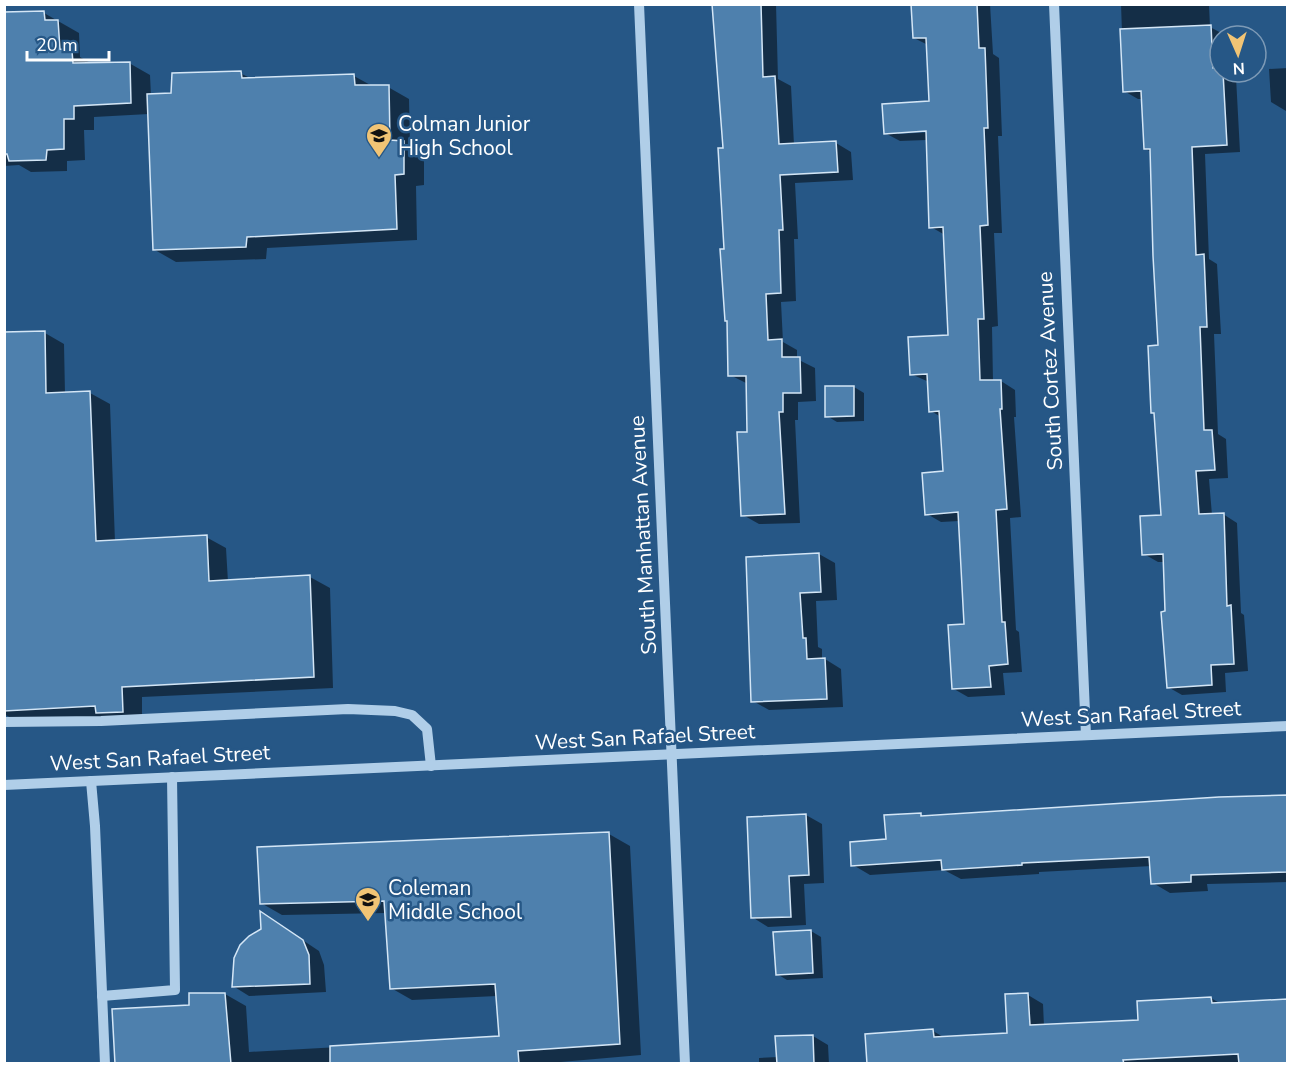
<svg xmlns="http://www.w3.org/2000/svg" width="1292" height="1068" font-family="'Nunito Sans',sans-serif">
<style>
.shadow{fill:#0007;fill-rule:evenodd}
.building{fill:#4e80ad;stroke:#d4e6f6;stroke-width:1.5}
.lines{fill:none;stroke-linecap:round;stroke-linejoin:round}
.minor{stroke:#b0cee8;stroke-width:10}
.labels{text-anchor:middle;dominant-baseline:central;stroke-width:5;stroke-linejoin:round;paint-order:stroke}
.poi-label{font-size:21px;fill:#fff;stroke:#265786;text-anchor:start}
.street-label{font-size:21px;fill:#fff;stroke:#265786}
</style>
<rect width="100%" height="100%" fill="#265786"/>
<g class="shadow">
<polygon points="714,4 776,4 778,79 791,86 794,145 836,143 851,152 853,180 795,183 798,239 794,239 796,301 781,302 783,342 797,350 797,359 815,368 816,401 798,402 798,420 795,420 800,523 759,524 743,515 749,433 748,384 730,375 725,149"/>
<path d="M913,4h77l3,50 6,4 3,78h-4l4,97h-8l4,93 -6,1 1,54h8l14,9 1,27h-2l7,100 -11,1 6,112 3,2 3,40 -19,1 2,22 -37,2 -14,-8 12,-64 -7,-104 -18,1 -14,-8 17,-41 -3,-56 -10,-6 -2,-29 -18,-8 38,-37 -4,-102 -14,-8 -4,-87 -27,1 -15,-8 46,-30 -3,-58 -14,-7zM933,129v3l-35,2v-3z"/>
<polygon points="1121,4 1209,4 1210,27 1225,35 1220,36 1220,72 1228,72 1236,77 1240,152 1205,154 1209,259 1217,264 1221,334 1214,334 1218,434 1226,439 1228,478 1209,479 1212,515 1223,514 1237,523 1241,613 1244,615 1248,671 1225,673 1226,692 1182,695 1168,687 1165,562 1158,562 1144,554 1162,517 1160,347 1152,152 1145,149 1143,99 1138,99 1124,91"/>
<polygon points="5,13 44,13 79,33 80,57 92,64 129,63 150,75 151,96 173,95 240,73 252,79 354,76 374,87 388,87 409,99 410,146 424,154 424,185 416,186 417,240 267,248 266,259 176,262 155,250 149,114 94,117 94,130 84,130 85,160 67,161 67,171 31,172 19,165 4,166"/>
<polygon points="1288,68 1288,111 1286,111 1271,102 1269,69"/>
<polygon points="4,333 45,333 64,344 65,394 90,393 110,404 115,542 206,537 226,548 228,582 310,577 330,588 333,688 142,697 142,723 18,722 4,714"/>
<polygon points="854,387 864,393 864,421 837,422 827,416"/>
<polygon points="819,554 835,563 837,600 816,601 818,647 822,649 822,660 825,659 841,669 843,707 769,710 753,701 747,558"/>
<polygon points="1287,797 1288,882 1207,884 1208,891 1170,893 1153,883 1152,866 1039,872 1039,874 961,879 944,870 870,875 853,865 887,841 920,814 926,818"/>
<polygon points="806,815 822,824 824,883 804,884 806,925 768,927 752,917"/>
<polygon points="609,834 630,846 641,1055 538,1064 116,1064 190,1006 225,994 246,1006 249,1052 500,1038 497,996 412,1000 391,988 387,913 282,915 261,903"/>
<polygon points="262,913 319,951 324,965 326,992 249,996 233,986 263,930"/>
<polygon points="811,931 821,937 823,978 787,980 777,974"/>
<polygon points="1028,995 1043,1004 1044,1026 1140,1021 1211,998 1221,1004 1288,1000 1288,1064 869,1064 933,1031 945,1038 1009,1034"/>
<polygon points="813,1036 828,1045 829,1064 759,1064 759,1058 778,1057"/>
</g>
<g class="building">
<polygon points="712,4 761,4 763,77 775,76 779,144 836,141 838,172 780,175 783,230 779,230 781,293 766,294 768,340 782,339 782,357 800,357 801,393 783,393 783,412 779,412 785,514 741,516 737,432 747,432 746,376 728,376 727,321 725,321 720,249 724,249 718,148 723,148"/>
<polygon points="911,4 977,4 979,48 985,48 988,128 984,128 988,225 980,226 984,319 978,319 980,380 1001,380 1002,409 1000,409 1007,509 996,510 1002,622 1005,622 1008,664 989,666 991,687 952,689 948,625 964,624 958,512 925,515 922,473 943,471 939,411 929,412 927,374 910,375 908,337 948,335 943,227 929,228 926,131 884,134 882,104 929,101 926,38 913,38"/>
<polygon points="44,11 45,20 58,20 60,49 72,51 73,63 130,62 131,103 74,106 74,119 64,119 64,149 47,150 46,160 9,161 7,154 4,154 4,12"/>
<polygon points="1211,25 1213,68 1220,67 1220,72 1223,72 1227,145 1192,147 1196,255 1204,254 1207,327 1200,327 1204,430 1212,430 1215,470 1196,471 1199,514 1224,513 1227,606 1231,605 1234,664 1211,665 1212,685 1167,688 1161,612 1165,611 1163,554 1142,555 1140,516 1161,515 1154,413 1151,413 1148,346 1158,345 1153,256 1150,149 1144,149 1141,91 1123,92 1120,29"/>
<polygon points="241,71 242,78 354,74 355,85 389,85 390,140 404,141 404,174 395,175 397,229 247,237 246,247 153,250 147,94 171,93 172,73"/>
<polygon points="45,331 46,393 90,391 96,541 207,535 209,581 310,575 314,677 122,687 123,712 96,713 95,706 4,711 4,332"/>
<polygon points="825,386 854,386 854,416 825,417"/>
<polygon points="819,553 821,592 800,593 803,638 806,638 807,659 825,658 827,699 751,702 746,557"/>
<polygon points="1287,795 1287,872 1191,875 1191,882 1151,884 1149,857 1022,863 1022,865 942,870 941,860 851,866 850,842 886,839 884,815 921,813 921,816 1219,797"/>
<polygon points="806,814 809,875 789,876 791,917 751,918 747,817"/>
<polygon points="609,832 620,1044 518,1051 519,1064 330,1064 330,1046 499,1036 495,984 390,989 384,901 260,904 257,847"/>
<polygon points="260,911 303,940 309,955 310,984 232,987 234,958 240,945 249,936 261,929"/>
<polygon points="811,930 813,973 776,975 773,932"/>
<polygon points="189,993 225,993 231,1064 115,1064 112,1009 189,1005"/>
<polygon points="1028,993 1030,1025 1138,1020 1137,1001 1211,997 1212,1003 1287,999 1287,1064 1239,1064 1238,1054 1123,1060 1124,1064 867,1064 865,1034 933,1029 934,1037 1007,1033 1005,994"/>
<polygon points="813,1035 814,1064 777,1064 775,1036"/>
</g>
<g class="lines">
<g class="minor">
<polyline points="639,4 685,1064"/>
<polyline points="1054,4 1086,735"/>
<polyline points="4,722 101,721 348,709 395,711 412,715 427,729 431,766"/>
<polyline points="91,781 95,826 105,1064"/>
<polyline points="4,785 1288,726"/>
<polyline points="102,996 175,990 172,777"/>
</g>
</g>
<defs>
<symbol id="school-pin" viewBox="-11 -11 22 30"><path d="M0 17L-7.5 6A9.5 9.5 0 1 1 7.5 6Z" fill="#f1c475" stroke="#265786"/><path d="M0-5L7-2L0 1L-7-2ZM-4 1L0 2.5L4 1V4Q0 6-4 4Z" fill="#111"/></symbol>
</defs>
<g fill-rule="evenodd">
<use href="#school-pin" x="364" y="121" width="30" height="40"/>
<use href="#school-pin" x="353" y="885" width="30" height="40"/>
</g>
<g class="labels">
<g class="poi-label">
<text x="398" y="124">Colman Junior<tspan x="398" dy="24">High School</tspan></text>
<text x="388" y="888">Coleman<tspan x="388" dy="24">Middle School</tspan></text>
</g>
<g class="street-label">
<text transform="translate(1050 371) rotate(-93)">South Cortez Avenue</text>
<text transform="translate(643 535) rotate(-93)">South Manhattan Avenue</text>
<text transform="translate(1131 714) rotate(-3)">West San Rafael Street</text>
<text transform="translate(645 737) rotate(-3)">West San Rafael Street</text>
<text transform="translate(160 758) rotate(-3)">West San Rafael Street</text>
</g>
</g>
<rect width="1292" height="1068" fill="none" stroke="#ffffff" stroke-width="12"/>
<g transform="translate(1238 54) rotate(177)"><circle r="28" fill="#265786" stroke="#7d9ab6" stroke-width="1.5"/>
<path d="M0-4.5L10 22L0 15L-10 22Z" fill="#f1c475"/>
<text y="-9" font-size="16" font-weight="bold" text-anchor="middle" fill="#ffffff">N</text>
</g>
<path d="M27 51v9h82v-9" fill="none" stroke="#ffffff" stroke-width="3"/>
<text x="36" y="51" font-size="18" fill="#ffffff" stroke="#265786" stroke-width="4.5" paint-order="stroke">20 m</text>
</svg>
